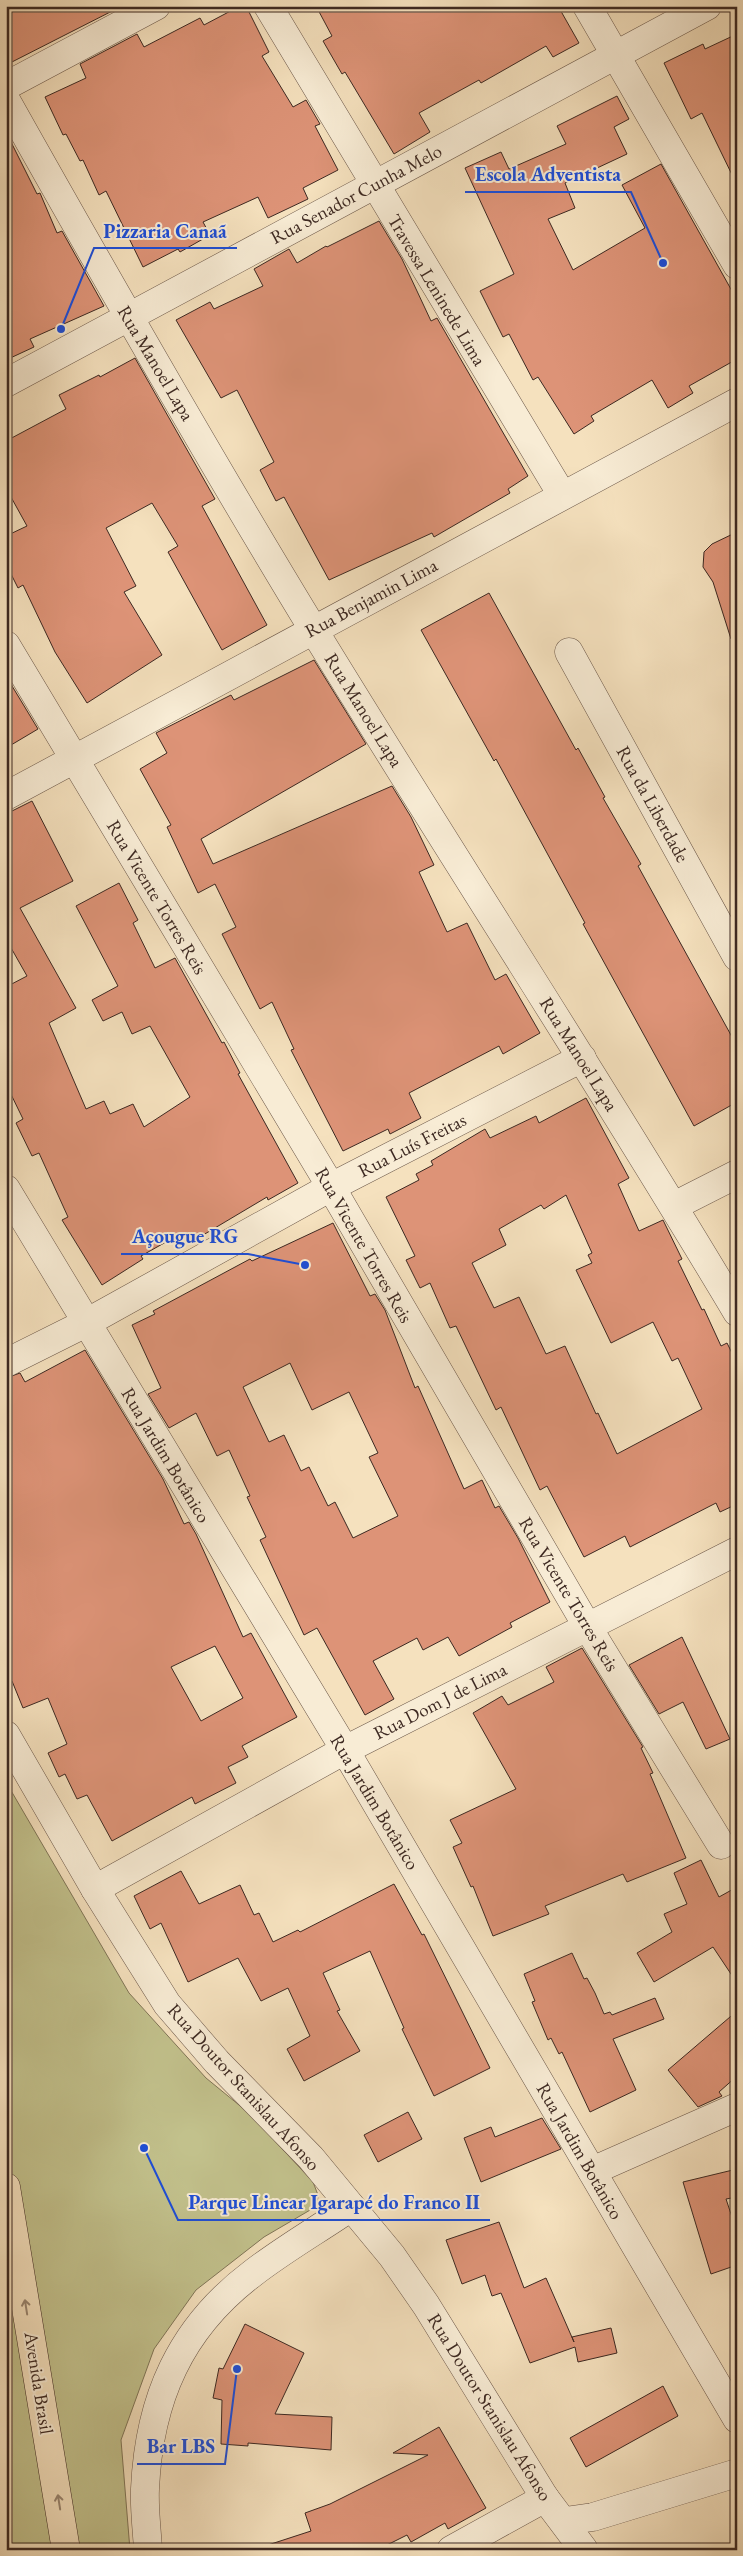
<svg xmlns="http://www.w3.org/2000/svg" width="743" height="2556" font-family="'EB Garamond',serif">
<style>
.green{fill:#c2c18c;stroke:#807557}
.building{fill:#dd9377;stroke:#3d2922;fill-rule:evenodd}
.lines{fill:none;stroke-linecap:round;stroke-linejoin:round}
.street-casing{stroke:#6b5749;stroke-width:29}
.highway-casing{stroke:#3d2922;stroke-width:29}
.street{stroke:#f8ecd5;stroke-width:28}
.highway{stroke:#f5e1be;stroke-width:28}
.oneway{stroke:#998570}
.labels{text-anchor:middle;dominant-baseline:central;stroke-width:4;stroke-linejoin:round;paint-order:stroke}
.street-label{font-size:19px;fill:#3d2922;stroke:#f8ecd5}
.leader{fill:none;stroke:#1d4ed8;stroke-width:2}
.callout-dot{fill:#1d4ed8;stroke:#f8ecd5;stroke-width:2}
.callout-label{font-size:20px;text-anchor:middle;font-weight:bold;fill:#1d4ed8;stroke:#f8ecd5;stroke-width:4;stroke-linejoin:round;paint-order:stroke}
</style>
<rect width="100%" height="100%" fill="#f5e1be"/>
<filter id="stains"><feTurbulence type="fractalNoise" baseFrequency=".004" numOctaves="4"/><feColorMatrix values="0 0 0 0 .2 0 0 0 0 .09 0 0 0 0 .02 0 0 0 .5 -.17"/></filter>
<radialGradient id="worn" r=".72"><stop offset=".6" stop-color="#630" stop-opacity="0"/><stop offset="1" stop-color="#630" stop-opacity=".3"/></radialGradient>
<polygon class="green" points="6,1782 129,1993 206,2078 250,2114 313,2182 318,2195 317,2206 264,2237 196,2290 154,2349 121,2440 130,2550 6,2550"/>
<g class="building">
<polygon points="6,6 122,6 6,65"/>
<polygon points="240,6 246,6 269,52 262,56 293,107 306,100 320,124 315,126 338,170 303,188 308,199 268,218 258,197 203,222 210,235 180,252 178,249 143,267 106,191 99,195 83,160 80,161 66,134 63,135 45,97 86,78 80,64 137,34 144,47 200,18 204,25"/>
<polygon points="316,6 558,6 579,43 553,57 546,46 481,83 479,80 419,113 430,132 394,154 345,72 342,74 323,41 332,36"/>
<polygon points="737,34 737,185 702,113 691,119 664,63 703,44 705,49"/>
<polygon points="617,96 629,119 614,127 627,154 565,183 575,208 548,219 573,270 645,228 622,185 661,164 737,300 737,359 689,386 693,393 668,408 652,380 591,416 594,421 574,434 538,377 533,380 509,334 503,337 480,291 514,274 465,168 501,152 509,169 566,144 557,126"/>
<polygon points="6,132 37,194 40,193 57,233 62,231 104,306 30,339 34,347 6,360"/>
<polygon points="379,221 402,259 431,321 437,318 528,476 508,489 510,493 434,537 432,533 329,580 284,497 276,501 260,470 274,462 237,390 221,398 176,320 210,302 214,309 263,286 254,269 289,249 297,263 326,246 327,247"/>
<polygon points="135,358 215,499 202,506 267,625 222,650 168,552 178,546 152,503 106,528 136,586 124,592 162,655 87,703 55,652 23,585 18,588 6,564 6,536 27,526 6,488 6,441 66,409 59,395 99,375 100,377"/>
<polygon points="737,532 737,638 731,639 713,582 703,567 704,552 712,544"/>
<polygon points="489,593 576,750 578,748 605,797 603,798 641,864 638,866 737,1046 737,1102 694,1126 583,924 585,923 496,759 494,761 421,630"/>
<polygon points="314,660 366,744 201,839 213,864 392,786 411,817 434,865 419,872 447,932 467,923 495,980 506,974 540,1033 503,1054 499,1046 409,1093 421,1118 390,1134 388,1129 343,1151 291,1050 294,1049 272,1002 260,1009 222,934 236,927 215,884 198,893 167,827 171,825 140,769 167,753 156,733 231,695 234,700"/>
<polygon points="6,676 38,729 6,748"/>
<polygon points="32,801 73,881 20,908 76,1008 49,1023 86,1109 104,1101 110,1114 133,1104 144,1127 190,1097 150,1026 132,1034 122,1012 103,1021 92,1000 118,986 76,906 119,883 138,920 133,923 155,968 175,958 222,1043 224,1042 240,1073 238,1074 298,1183 268,1200 267,1197 188,1244 182,1233 141,1256 143,1259 102,1285 62,1220 68,1217 39,1153 32,1156 16,1123 23,1119 6,1084 6,987 27,976 6,939 6,814"/>
<path d="M586,1098l43,80 -11,6 21,47 24,-11 19,39 -4,2 24,49 2,-1 17,37 6,-3 10,20v141l-17,8 -4,-9 -86,44 -5,-11 -41,21 -37,-71 -7,4 -39,-83 -5,3 -40,-84 -6,2 -20,-45 -10,5 -14,-28 9,-4 -29,-59 33,-17 -3,-6 17,-9 -2,-4 54,-32 5,9 46,-22 3,7zM566,1195l26,58 -4,2 4,8 -16,7 35,73 42,-21 19,39 6,-3 24,51 -85,45 -19,-41 -2,1 -31,-68 -19,8 -27,-57 -25,11 -22,-45 34,-18 -7,-16 42,-24 3,4z"/>
<path d="M333,1223l37,73 5,-2 10,16 30,78 3,-2 46,103 18,-9 13,28 4,-2 19,32 32,64 -40,21 2,4 -53,29 -11,-19 -25,13 -6,-12 -44,23 21,38 -29,16 -48,-87 -13,7 -44,-95 6,-3 -19,-40 3,-1 -21,-46 -12,6 -21,-43 -27,15 -21,-34 13,-6 -29,-63 23,-11 -2,-3 97,-52 2,2zM290,1363l22,47 37,-18 29,61 -9,4 29,59 -45,22 -18,-36 -7,4 -19,-39 -8,4 -17,-36 -15,7 -26,-55z"/>
<path d="M85,1350l78,129 21,45 5,-2 7,12 47,103 8,-4 46,84 -55,29 6,11 -20,10 8,16 -41,21 -3,-7 -80,44 -25,-46 -10,4 -12,-25 -6,3 -11,-24 19,-9 -19,-46 -25,10 -11,-27 -6,3v-306l14,-5 5,9zM215,1646l28,52 -42,23 -30,-54z"/>
<polygon points="682,1637 730,1739 706,1749 683,1702 659,1714 629,1665"/>
<polygon points="582,1648 643,1747 641,1748 653,1773 650,1774 686,1858 627,1882 623,1874 545,1906 549,1914 493,1936 473,1886 471,1887 453,1847 462,1843 450,1820 516,1789 473,1713 502,1696 508,1705 554,1682 546,1667"/>
<polygon points="701,1860 719,1897 737,1887 737,1983 713,1947 654,1982 637,1953 672,1932 664,1914 687,1904 674,1873"/>
<polygon points="181,1871 199,1904 240,1885 254,1915 259,1913 273,1942 298,1930 300,1932 394,1884 422,1935 424,1934 490,2068 434,2096 402,2029 404,2028 370,1951 323,1973 340,2010 337,2011 360,2051 304,2081 287,2049 310,2036 288,1988 261,2001 238,1958 188,1982 161,1923 150,1929 134,1896"/>
<polygon points="572,1953 584,1979 587,1978 595,1993 604,2014 610,2012 612,2015 655,1998 664,2019 613,2039 636,2090 590,2112 562,2052 559,2054 551,2038 548,2040 532,2002 535,2001 524,1974"/>
<polygon points="737,2011 737,2076 719,2092 722,2096 698,2107 668,2070"/>
<polygon points="408,2112 422,2139 378,2162 364,2135"/>
<polygon points="542,2118 561,2149 481,2182 464,2138 491,2127 495,2137"/>
<polygon points="737,2169 737,2197 726,2199 737,2232 737,2265 711,2274 683,2182"/>
<polygon points="499,2222 524,2288 546,2278 574,2342 572,2337 611,2328 617,2353 578,2362 575,2347 530,2363 501,2293 492,2296 485,2275 462,2284 446,2240"/>
<polygon points="245,2324 304,2353 275,2414 332,2417 331,2450 248,2443 248,2446 221,2444 222,2400 213,2398 219,2368 223,2369"/>
<polygon points="663,2386 678,2416 586,2467 570,2438"/>
<polygon points="439,2427 486,2508 448,2529 445,2523 411,2542 407,2535 377,2550 269,2550 268,2545 311,2531 305,2513 330,2504 428,2455 393,2453"/>
</g>
<g class="lines">
<defs>
<g id="street">
<polyline points="268,6 562,495"/>
<polyline points="587,6 737,265"/>
<polyline points="6,86 156,6"/>
<path d="M6,100c100,178 201,355 307,529 140,229 287,453 424,683"/>
<polyline points="6,383 707,6"/>
<polyline points="6,645 331,1187 587,1626 721,1845"/>
<polyline points="569,652 737,957"/>
<polyline points="6,796 737,402"/>
<polyline points="6,1189 345,1750 737,2419"/>
<polyline points="674,1206 737,1174"/>
<polyline points="6,1363 86,1323 331,1187 582,1058"/>
<polyline points="6,1735 95,1889 167,2004 217,2062 311,2158 392,2256 426,2305 545,2498 584,2550"/>
<polyline points="95,1889 345,1750 737,1551"/>
<polyline points="592,2171 737,2107"/>
<polyline points="565,2521 593,2517 737,2473"/>
<path d="M148,2550c-1,-20 -4,-41 -3,-61 4,-90 35,-161 108,-216 31,-24 66,-44 98,-66"/>
<polyline points="451,2550 545,2498"/>
</g>
<polyline id="highway" points="6,2187 66,2550"/>
</defs>
<use href="#street" class="street-casing"/>
<use href="#highway" class="highway-casing"/>
<use href="#street" class="street"/>
<use href="#highway" class="highway"/>
</g>
<defs><path id="oneway-shaft" d="M-6 0H5M1.5-3L5.5 0L1.5 3" fill="none" stroke-width="1.6" stroke-linecap="round" stroke-linejoin="round" transform="scale(1.25)"/></defs>
<g class="oneway">
<use href="#oneway-shaft" transform="translate(26 2307) rotate(-99)"/>
<use href="#oneway-shaft" transform="translate(59 2502) rotate(-99)"/>
</g>
<g class="labels">
<g class="street-label">
<text transform="translate(356 194) rotate(-28)">Rua Senador Cunha Melo</text>
<text transform="translate(437 290) rotate(59)">Travessa Leninede Lima</text>
<text transform="translate(156 363) rotate(59)">Rua Manoel Lapa</text>
<text transform="translate(371 598) rotate(-28)">Rua Benjamin Lima</text>
<text transform="translate(364 710) rotate(58)">Rua Manoel Lapa</text>
<text transform="translate(653 804) rotate(61)">Rua da Liberdade</text>
<text transform="translate(157 897) rotate(59)">Rua Vicente Torres Reis</text>
<text transform="translate(579 1054) rotate(58)">Rua Manoel Lapa</text>
<text transform="translate(412 1145) rotate(-27)">Rua Luís Freitas</text>
<text transform="translate(364 1245) rotate(60)">Rua Vicente Torres Reis</text>
<text transform="translate(166 1455) rotate(59)">Rua Jardim Botânico</text>
<text transform="translate(569 1594) rotate(59)">Rua Vicente Torres Reis</text>
<text transform="translate(440 1701) rotate(-27)">Rua Dom J de Lima</text>
<text transform="translate(375 1802) rotate(59)">Rua Jardim Botânico</text>
<text transform="translate(244 2087) rotate(48)">Rua Doutor Stanislau Afonso</text>
<text transform="translate(580 2151) rotate(60)">Rua Jardim Botânico</text>
<text transform="translate(39 2383) rotate(81)">Avenida Brasil</text>
<text transform="translate(490 2407) rotate(58)">Rua Doutor Stanislau Afonso</text>
</g>
</g>
<path class="leader" d="M663 263L631 192H465M61 329L94 248H237M305 1265L248 1254H121M144 2148L178 2220H490M237 2369L225 2464H137"/>
<g class="callout-dot">
<circle cx="663" cy="263" r="5"/>
<circle cx="61" cy="329" r="5"/>
<circle cx="305" cy="1265" r="5"/>
<circle cx="144" cy="2148" r="5"/>
<circle cx="237" cy="2369" r="5"/>
</g>
<g class="callout-label">
<text x="548" y="181">Escola Adventista</text>
<text x="165" y="238">Pizzaria Canaã</text>
<text x="185" y="1243">Açougue RG</text>
<text x="334" y="2209">Parque Linear Igarapé do Franco II</text>
<text x="181" y="2453">Bar LBS</text>
</g>
<rect width="743" height="2556" fill="none" stroke="#f5e1be" stroke-width="25"/>
<rect x="8" y="8" width="728" height="2541" fill="none" stroke="#3d2922" stroke-width="2.5"/>
<rect x="12" y="12" width="718" height="2531" fill="none" stroke="#3d2922"/>
<rect width="100%" height="100%" filter="url(#stains)"/>
<rect width="100%" height="100%" fill="url(#worn)"/>
</svg>
